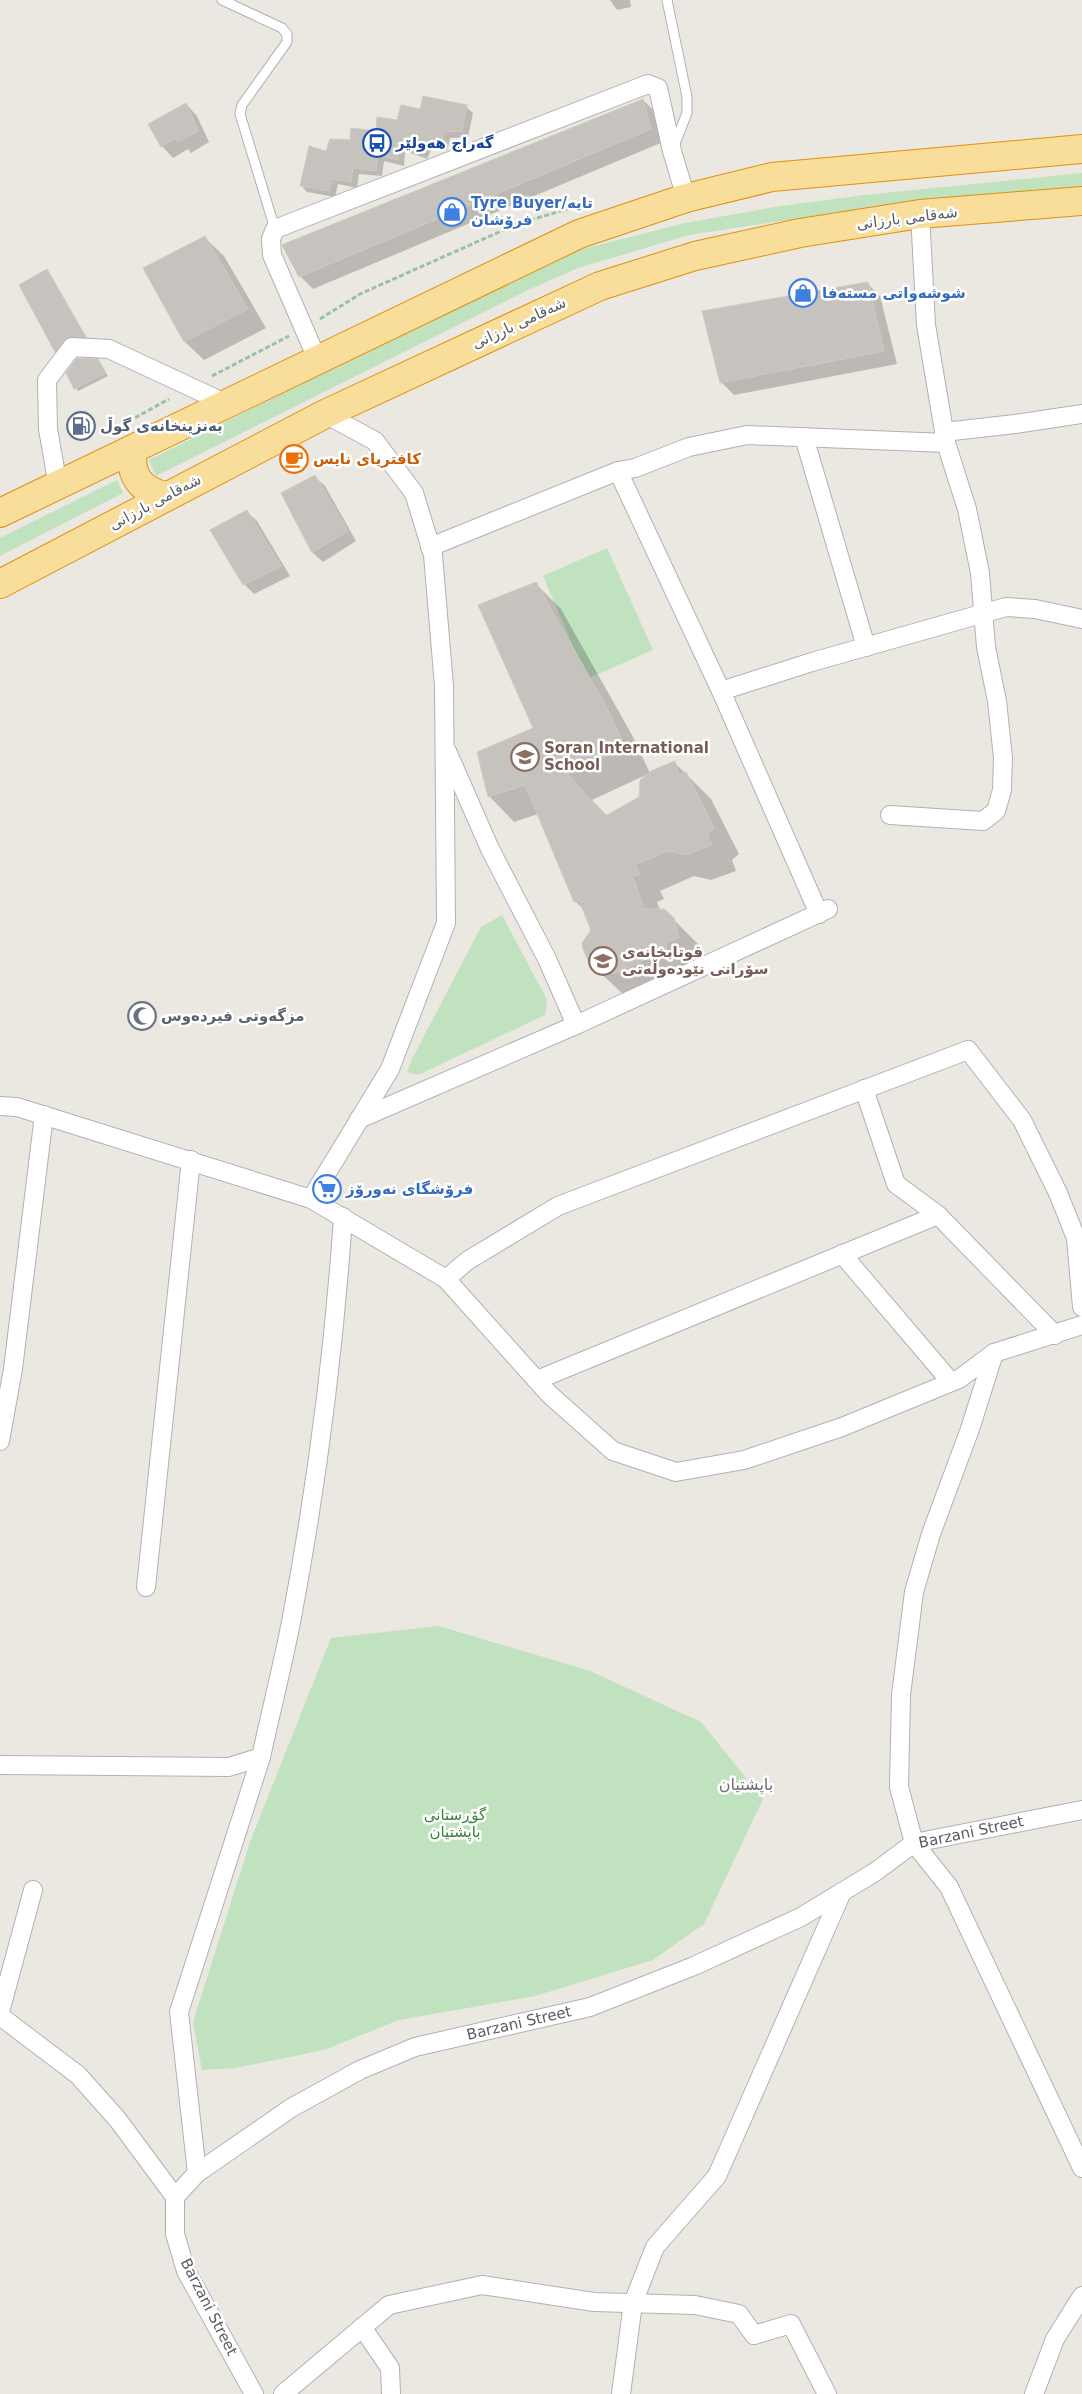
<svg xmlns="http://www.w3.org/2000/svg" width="1082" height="2394" font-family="'DejaVu Sans',Cairo,sans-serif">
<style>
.green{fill:#c0e2be}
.shadow{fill:#0003}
.building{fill:#c6c3be;stroke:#d0cabf}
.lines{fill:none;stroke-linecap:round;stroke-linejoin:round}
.service-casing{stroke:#aeb2b6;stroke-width:11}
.minor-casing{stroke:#aeb2b6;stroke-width:20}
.trunk-casing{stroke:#e0900c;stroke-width:30}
.path{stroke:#98c2a1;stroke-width:3;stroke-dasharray:5 2.5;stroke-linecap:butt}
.service{stroke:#fff;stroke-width:9}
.minor{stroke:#fff;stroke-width:18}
.trunk{stroke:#f8de9a;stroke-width:28}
.labels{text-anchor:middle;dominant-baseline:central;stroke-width:5;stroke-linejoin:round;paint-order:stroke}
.transit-label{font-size:15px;font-weight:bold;fill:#164399;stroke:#fff;text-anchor:start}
.shop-label{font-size:15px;font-weight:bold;fill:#366cbe;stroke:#fff;text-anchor:start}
.street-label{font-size:15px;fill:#595d61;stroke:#fff}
.service-label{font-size:15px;font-weight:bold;fill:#4e5e75;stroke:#fff;text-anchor:start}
.food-label{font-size:15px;font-weight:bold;fill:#c56008;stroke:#fff;text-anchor:start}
.education-label{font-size:15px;font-weight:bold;fill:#785e54;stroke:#fff;text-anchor:start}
.worship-label{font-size:15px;font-weight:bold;fill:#5b616d;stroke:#fff;text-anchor:start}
.park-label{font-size:15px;fill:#3a8139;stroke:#fff}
.neighbourhood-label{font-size:16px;fill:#6a6f73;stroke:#fff}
</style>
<rect width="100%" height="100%" fill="#ebe8e1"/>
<g class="green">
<polygon points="1082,173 1082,191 781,221 689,235 578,268 528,290 156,476 149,460 523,274 575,251 685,223 781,206 864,195"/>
<polygon points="117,480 123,493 0,556 0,538"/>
<polygon points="607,548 653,650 587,679 543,576"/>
<polygon points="502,915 547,1000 545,1015 418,1075 407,1072 412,1059 481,927"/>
<polygon points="439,1626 590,1671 701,1722 763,1799 704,1924 653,1960 535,1996 399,2020 324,2050 235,2068 202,2070 193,2022 250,1842 331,1638"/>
</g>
<g class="shadow">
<polygon points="610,0 630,0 631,7 617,10"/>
<polygon points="643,100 656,113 663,142 313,289 300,276 283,244"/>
<polygon points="186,104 197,116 209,142 191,153 188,149 173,158 162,146"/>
<polygon points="466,107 473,113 468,137 450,138 447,151 433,146 427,159 405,151 404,166 384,161 382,176 359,174 357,188 338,184 335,197 307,192 301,185 327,152 377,132 421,111"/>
<polygon points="205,238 224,256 266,328 204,360 185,342 145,269"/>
<polygon points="47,271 87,339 58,354 20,285"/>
<polygon points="867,283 880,296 897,364 734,395 721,382"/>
<polygon points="98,360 108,376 78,391 67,373"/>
<polygon points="315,477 325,486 356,541 323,562 313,553 282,494"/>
<polygon points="247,512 257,521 290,576 254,594 244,584"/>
<polygon points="535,583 561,609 632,735 650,773 592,800 607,816 640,798 675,763 711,799 739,854 732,860 736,871 711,880 694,876 660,891 664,899 657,902 660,910 673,919 699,945 704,963 625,996 591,964 592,930 584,910 575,901 538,814 514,822 489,796 535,728"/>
</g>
<g class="building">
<polygon points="423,96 467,105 462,131 444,132 441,146 426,141 421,153 399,146 398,160 378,155 376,171 353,168 351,182 332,179 329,191 300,186 309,146 326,151 330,139 350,140 351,128 376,131 377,117 397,120 401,105 420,109"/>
<polygon points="643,99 651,129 299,277 282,245"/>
<polygon points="186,103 198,131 178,142 176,138 161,147 148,124"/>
<polygon points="205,236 248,309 184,342 143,268"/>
<polygon points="47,269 86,337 67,338 55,352 19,285"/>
<polygon points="868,282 884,351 720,383 702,311"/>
<polygon points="77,358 98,359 106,373 74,389 66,373"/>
<polygon points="315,475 348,531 312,553 281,493"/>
<polygon points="247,510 281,566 243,585 210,530"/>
<polygon points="536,582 607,708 625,747 568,774 605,816 639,797 640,780 651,771 675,761 679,775 686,772 714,828 707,834 712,845 685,855 668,851 635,865 640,874 633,877 644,909 664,909 674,918 679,938 667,943 666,950 613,974 609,970 598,971 594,964 590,965 583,949 582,943 591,930 579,900 574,902 525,785 488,797 477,752 533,728 478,605"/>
</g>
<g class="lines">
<defs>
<g id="service">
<polyline points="222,0 282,28 287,34 287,42 242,105 240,114 275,229"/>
<polyline points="667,0 687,97 687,113 674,146"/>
</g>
<g id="minor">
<polyline points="318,361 272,255 271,239 275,229 648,84 658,88 672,151 686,198"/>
<polyline points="944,432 1015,424 1082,414"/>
<polyline points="804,437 866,647"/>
<polyline points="618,471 721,691 819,914"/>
<polyline points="58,486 48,429 47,380 72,347 109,349 227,404"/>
<polyline points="430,547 618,471 635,468 689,447 747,435 946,443"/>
<polyline points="721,691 812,662 1006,607 1035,609 1082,619"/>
<polyline points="447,751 490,849 547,959 576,1025"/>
<polyline points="890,815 983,821 996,811 1002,790 1003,758 997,701 986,647 980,573 967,509 946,443 926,325 920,214"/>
<polyline points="864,1089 896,1184 938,1215 1055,1335"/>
<polyline points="0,1106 17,1107 311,1199 446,1279 549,1394 613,1451 676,1472 744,1460 842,1427 959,1379 994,1353 1082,1325"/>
<polyline points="359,1119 576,1025 828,909"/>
<polyline points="311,1199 390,1069 446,923 444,686 433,555 414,493 375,441 325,414"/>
<polyline points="842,1254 951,1382"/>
<polyline points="446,1279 467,1261 558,1206 968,1050 1022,1120 1058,1193 1076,1238 1082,1307"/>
<polyline points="994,1353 970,1429 931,1534 914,1592 901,1695 899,1787 914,1843 949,1887 1082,2168"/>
<polyline points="537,1380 938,1215"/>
<polyline points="0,1441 13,1369 44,1115"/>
<polyline points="146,1587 191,1160"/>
<path d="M0,1765l229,2 32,-10c10,-46 22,-93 31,-140 25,-133 42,-266 51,-400"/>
<polyline points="0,2012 33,1890"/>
<polyline points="0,2016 78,2075 118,2120 175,2197"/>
<polyline points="197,2173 179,2012 261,1757"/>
<polyline points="362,2327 390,2368 391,2394"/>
<polyline points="254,2394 186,2271 175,2234 175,2197 197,2173 291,2108 360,2070 415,2047 590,2007 694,1966 801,1917 875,1872 914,1843 1082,1810"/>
<polyline points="283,2394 389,2305 482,2285 594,2302 695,2305 739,2314 754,2335 791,2324 827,2394"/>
<polyline points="621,2394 633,2303 655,2247 717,2176 842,1892"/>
<polyline points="1034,2394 1055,2339 1082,2296"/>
</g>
<g id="trunk">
<path d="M133,449c-4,26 7,41 32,47"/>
<polyline points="0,513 579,234 686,198 772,177 1082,149"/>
<polyline points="0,584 325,414 600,286 695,256 800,233 920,214 1082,201"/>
</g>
</defs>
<use href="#service" class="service-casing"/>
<use href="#minor" class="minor-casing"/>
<use href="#trunk" class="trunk-casing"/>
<g class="path">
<polyline points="320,319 360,294 517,224 591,202"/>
<polyline points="212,376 289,336"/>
<polyline points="122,425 169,399"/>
</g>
<use href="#service" class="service"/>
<use href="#minor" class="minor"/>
<use href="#trunk" class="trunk"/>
</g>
<defs>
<symbol id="bus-ring" viewBox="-11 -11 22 22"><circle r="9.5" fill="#fff" stroke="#1a4fb4" stroke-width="1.5"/><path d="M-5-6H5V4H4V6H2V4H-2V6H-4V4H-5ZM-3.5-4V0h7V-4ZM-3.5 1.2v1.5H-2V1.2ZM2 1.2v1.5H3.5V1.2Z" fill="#1a4fb4"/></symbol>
<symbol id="shop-ring" viewBox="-11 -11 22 22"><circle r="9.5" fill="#fff" stroke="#3f7fe0" stroke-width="1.5"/><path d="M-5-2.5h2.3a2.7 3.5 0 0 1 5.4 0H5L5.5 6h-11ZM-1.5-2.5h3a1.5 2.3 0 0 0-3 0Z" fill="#3f7fe0"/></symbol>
<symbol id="fuel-ring" viewBox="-11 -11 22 22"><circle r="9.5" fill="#fff" stroke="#5c6f8a" stroke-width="1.5"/><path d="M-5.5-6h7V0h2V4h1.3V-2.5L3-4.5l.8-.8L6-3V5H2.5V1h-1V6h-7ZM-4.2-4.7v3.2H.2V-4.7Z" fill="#5c6f8a"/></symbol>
<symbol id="cafe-ring" viewBox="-11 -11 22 22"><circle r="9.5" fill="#fff" stroke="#e8710a" stroke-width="1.5"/><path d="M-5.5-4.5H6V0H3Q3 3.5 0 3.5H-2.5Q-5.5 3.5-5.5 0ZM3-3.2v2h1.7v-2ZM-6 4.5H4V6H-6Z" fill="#e8710a"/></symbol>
<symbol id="school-ring" viewBox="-11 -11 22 22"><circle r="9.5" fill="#fff" stroke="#8d6e63" stroke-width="1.5"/><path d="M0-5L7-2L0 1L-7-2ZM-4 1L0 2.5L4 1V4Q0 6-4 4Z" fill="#8d6e63"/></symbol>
<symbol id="mosque-ring" viewBox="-11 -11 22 22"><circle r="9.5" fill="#fff" stroke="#6b7280" stroke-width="1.5"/><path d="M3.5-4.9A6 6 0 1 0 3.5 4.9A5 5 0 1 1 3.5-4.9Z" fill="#6b7280"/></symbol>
<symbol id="supermarket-ring" viewBox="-11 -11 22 22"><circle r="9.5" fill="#fff" stroke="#3f7fe0" stroke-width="1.5"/><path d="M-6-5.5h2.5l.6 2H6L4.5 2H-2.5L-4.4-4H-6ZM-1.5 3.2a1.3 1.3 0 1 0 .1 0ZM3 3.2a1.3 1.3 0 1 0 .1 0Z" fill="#3f7fe0"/></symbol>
</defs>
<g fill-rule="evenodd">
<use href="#bus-ring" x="361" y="127" width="32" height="32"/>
<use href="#shop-ring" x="436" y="196" width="32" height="32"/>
<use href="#shop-ring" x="787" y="277" width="32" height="32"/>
<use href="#fuel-ring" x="65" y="410" width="32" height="32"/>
<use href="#cafe-ring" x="278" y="443" width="32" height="32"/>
<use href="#school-ring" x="509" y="741" width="32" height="32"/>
<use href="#school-ring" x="587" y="945" width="32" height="32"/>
<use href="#mosque-ring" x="126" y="1000" width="32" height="32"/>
<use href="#supermarket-ring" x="311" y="1173" width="32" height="32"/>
</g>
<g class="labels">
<g class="transit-label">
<text x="396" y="143">گەراج هەولێر</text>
</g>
<g class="shop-label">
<text x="471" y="203">Tyre Buyer/تایە<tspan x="471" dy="17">فرۆشان</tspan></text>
<text x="822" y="293">شوشەواتی مستەفا</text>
<text x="346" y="1189">فرۆشگای نەورۆز</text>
</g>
<g class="street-label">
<text transform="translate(907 218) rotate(-7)">شەقامی بارزانی</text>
<text transform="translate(519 323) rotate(-25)">شەقامی بارزانی</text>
<text transform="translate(155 502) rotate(-28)">شەقامی بارزانی</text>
<text transform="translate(971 1832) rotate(-12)">Barzani Street</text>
<text transform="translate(519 2023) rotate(-13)">Barzani Street</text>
<text transform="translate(209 2307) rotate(63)">Barzani Street</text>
</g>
<g class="service-label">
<text x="100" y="426">بەنزینخانەی گوڵ</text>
</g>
<g class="food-label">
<text x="313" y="459">کافتریای نایس</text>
</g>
<g class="education-label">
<text x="544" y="748">Soran International<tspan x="544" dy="17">School</tspan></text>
<text x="622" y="952">قوتابخانەی<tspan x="622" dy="17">سۆرانی نێودەوڵەتی</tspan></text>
</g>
<g class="worship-label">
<text x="161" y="1016">مزگەوتی فیردەوس</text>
</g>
<g class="park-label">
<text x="455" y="1815">گۆڕستانی<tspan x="455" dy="17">باپشتیان</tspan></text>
</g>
<g class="neighbourhood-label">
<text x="746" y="1784">باپشتیان</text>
</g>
</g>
</svg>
